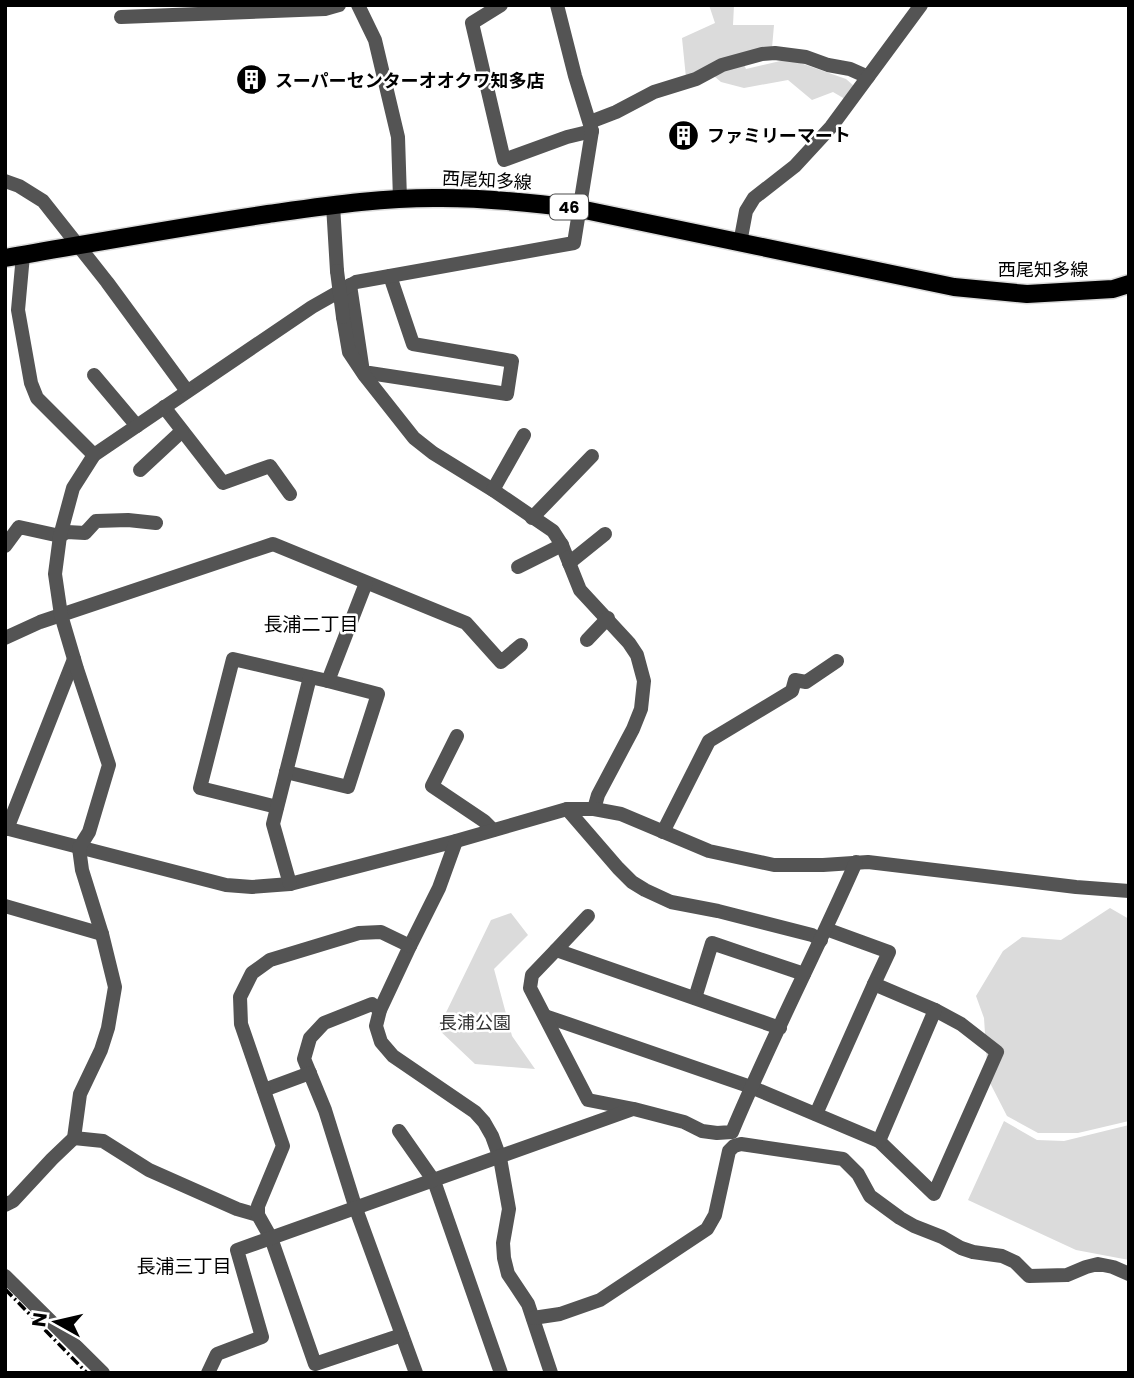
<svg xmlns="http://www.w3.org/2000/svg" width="1134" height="1378" font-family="Poppins,'Noto Sans JP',sans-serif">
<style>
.green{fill:#dbdbdb}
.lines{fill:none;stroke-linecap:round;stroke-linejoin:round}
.primary-casing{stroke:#dbdbdb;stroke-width:21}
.minor{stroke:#545454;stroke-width:14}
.tertiary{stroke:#545454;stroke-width:14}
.primary{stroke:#000;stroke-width:18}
.rail{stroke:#000;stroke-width:3.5;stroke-dasharray:10 3.5 2 3.5;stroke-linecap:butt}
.minor-bridge{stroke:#545454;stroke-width:14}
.labels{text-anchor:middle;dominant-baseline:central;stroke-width:5;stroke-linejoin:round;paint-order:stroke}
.shield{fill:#fff;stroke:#4c4c4c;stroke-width:2}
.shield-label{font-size:16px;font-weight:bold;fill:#000}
.poi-label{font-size:18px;font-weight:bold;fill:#000;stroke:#fff;text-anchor:start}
.street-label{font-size:18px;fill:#000;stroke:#fff}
.park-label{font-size:18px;fill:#323232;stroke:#fff}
.neighbourhood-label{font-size:19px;fill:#000;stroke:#fff}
</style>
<rect width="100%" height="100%" fill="#fff"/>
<g class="green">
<polygon points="709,5 734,5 733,25 774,25 772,48 741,58 746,69 789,59 846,79 854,86 845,99 833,92 812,100 788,80 744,88 721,82 707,70 686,78 682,38 715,23"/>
<polygon points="1110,908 1129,919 1129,1121 1078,1133 1038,1133 1007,1116 988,1079 984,1018 976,996 1003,951 1022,937 1061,940"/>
<polygon points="511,913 528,935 494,969 512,1036 535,1069 475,1064 438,1029 491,920"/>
<polygon points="1004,1121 1037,1140 1064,1141 1129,1125 1129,1260 1076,1250 968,1200"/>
</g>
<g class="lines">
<defs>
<path id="primary" d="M5,258c88,-15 175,-31 263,-44 57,-8 116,-17 174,-16 47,0 92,5 138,11l374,78 73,7 86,-5 16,-5"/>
</defs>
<use href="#primary" class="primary-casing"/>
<g class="minor">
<polyline points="501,5 472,23 504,160 567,137 592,131"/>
<polyline points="590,122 616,112 654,92 696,79 722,65 762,54 775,53 806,57 828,65 850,69 868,77"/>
<polyline points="333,205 337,271"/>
<polyline points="23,255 18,310 31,383 37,398 94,455"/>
<polyline points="350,285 363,372 507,394 512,361 413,344 390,276"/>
<polyline points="343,317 349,352 365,376 414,438 433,453 493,490 553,531 562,545 580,590 629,643 637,655 644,681 641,709 633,729 598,795 594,809"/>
<polyline points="94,375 137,426"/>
<polyline points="164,407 223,483 270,466 290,494"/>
<polyline points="140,470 182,431"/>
<polyline points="493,490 524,435"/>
<polyline points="532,518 592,456"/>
<polyline points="5,546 19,527 60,536 67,532 85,533 96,521 128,520 156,523"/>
<polyline points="569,563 605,534"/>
<polyline points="518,567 562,545"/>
<polyline points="5,638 40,622 273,544 466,623 501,662 521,645"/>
<polyline points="587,640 608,618"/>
<polyline points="457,736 432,786 484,821 493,830"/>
<polyline points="286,772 348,787 378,694 328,681"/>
<polyline points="277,807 200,788 233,659 310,677"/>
<polyline points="567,809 618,868 632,882 645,890 671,902 718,911 812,935 821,940"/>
<polyline points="5,828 226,885 252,887 290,884 456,841 567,809 594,809 621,814 709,851 774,865 823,865 868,862 1076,887 1129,891"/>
<polyline points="7,829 74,659"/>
<polyline points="663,832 709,741 792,691 795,680 806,682 837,661"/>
<polyline points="456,841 439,888 410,946 380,1010 376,1026 381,1042 393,1056 475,1112 484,1122 492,1136 500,1158 509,1209 503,1243 504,1258 508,1274 528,1304 551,1373"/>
<polyline points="290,884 273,824 310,677 328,681 366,583"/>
<polyline points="5,906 102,934"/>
<polyline points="556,950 588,916"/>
<polyline points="695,998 712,943 804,974"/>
<polyline points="380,1010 372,1004 324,1023 310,1038 304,1059 325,1110 356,1209 416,1373"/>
<polyline points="545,1016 751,1087 879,1141 934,1194 997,1052 961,1024 935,1010 874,984 889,952 826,929"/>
<path d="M780,1028l-224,-78 -24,25 -2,13 58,112 46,9 50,13 18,9 15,2 15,-1c38,-91 84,-179 124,-270"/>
<polyline points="264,1090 310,1073"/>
<polyline points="816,1114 874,984"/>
<polyline points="399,1131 434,1181 501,1373"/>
<polyline points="74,1138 103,1141 149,1170 237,1209 258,1215"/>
<polyline points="879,1141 935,1010"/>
<polyline points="5,1205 13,1201 52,1159 74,1138 80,1094 101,1050 108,1028 115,987 102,934 82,870 79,848 89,832 109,765 77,669 61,615 55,574 60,536 73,488 94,455 312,307 356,282 574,243 592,131 575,76 557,5"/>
<polyline points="5,1276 103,1373"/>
<polyline points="533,1318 560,1314 600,1300 707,1229 715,1215 729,1151 734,1146 741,1144 843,1159 858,1174 870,1196 900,1218 914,1226 942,1237 961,1248 973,1252 1002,1256 1015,1262 1029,1276 1067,1275 1086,1267 1098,1264 1113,1267 1129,1274"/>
<polyline points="402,1335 315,1364 271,1238 258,1215 258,1206 283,1146 241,1024 240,997 252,973 270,960 359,933 381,932 410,946"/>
<polyline points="208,1373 217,1354 262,1337 237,1250 633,1109"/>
</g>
<g class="tertiary">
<polyline points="358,5 375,40 398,137 400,199"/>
<polyline points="121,17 325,9 339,5"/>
<polyline points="5,181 19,186 43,201 107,282 187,391"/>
<polyline points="740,243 746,211 754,198 795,166 831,127 921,5"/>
</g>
<use href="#primary" class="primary"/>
<polyline class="rail" points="5,1289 87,1373"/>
<polyline class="minor-bridge" points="337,271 343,317"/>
</g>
<defs>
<symbol id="building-disc" viewBox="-11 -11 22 22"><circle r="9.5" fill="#000" stroke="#fff"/><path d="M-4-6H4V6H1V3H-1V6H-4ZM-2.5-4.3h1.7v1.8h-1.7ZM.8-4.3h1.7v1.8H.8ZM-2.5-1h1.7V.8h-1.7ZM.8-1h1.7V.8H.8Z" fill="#fff"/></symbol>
</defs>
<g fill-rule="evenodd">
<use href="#building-disc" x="234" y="62" width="35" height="35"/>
<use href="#building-disc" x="666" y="118" width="35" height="35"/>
</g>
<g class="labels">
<rect class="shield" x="550" y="194.5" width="38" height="25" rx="5"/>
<g class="shield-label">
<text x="569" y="207">46</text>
</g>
<g class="poi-label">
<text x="275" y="80">スーパーセンターオオクワ知多店</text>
<text x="707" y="135">ファミリーマート</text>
</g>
<g class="street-label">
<text transform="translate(487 180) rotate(3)">西尾知多線</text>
<text x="1043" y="269">西尾知多線</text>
</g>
<g class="park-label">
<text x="475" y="1022">長浦公園</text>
</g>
<g class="neighbourhood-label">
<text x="311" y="624">長浦二丁目</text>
<text x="184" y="1266">長浦三丁目</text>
</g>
</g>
<rect width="1134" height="1378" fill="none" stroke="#000000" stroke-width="14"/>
<g transform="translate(56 1322) rotate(278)" stroke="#ffffff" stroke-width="5" paint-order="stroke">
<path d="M0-5L12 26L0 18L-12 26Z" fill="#000000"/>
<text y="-10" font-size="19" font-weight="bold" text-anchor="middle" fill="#000000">N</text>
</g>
</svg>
